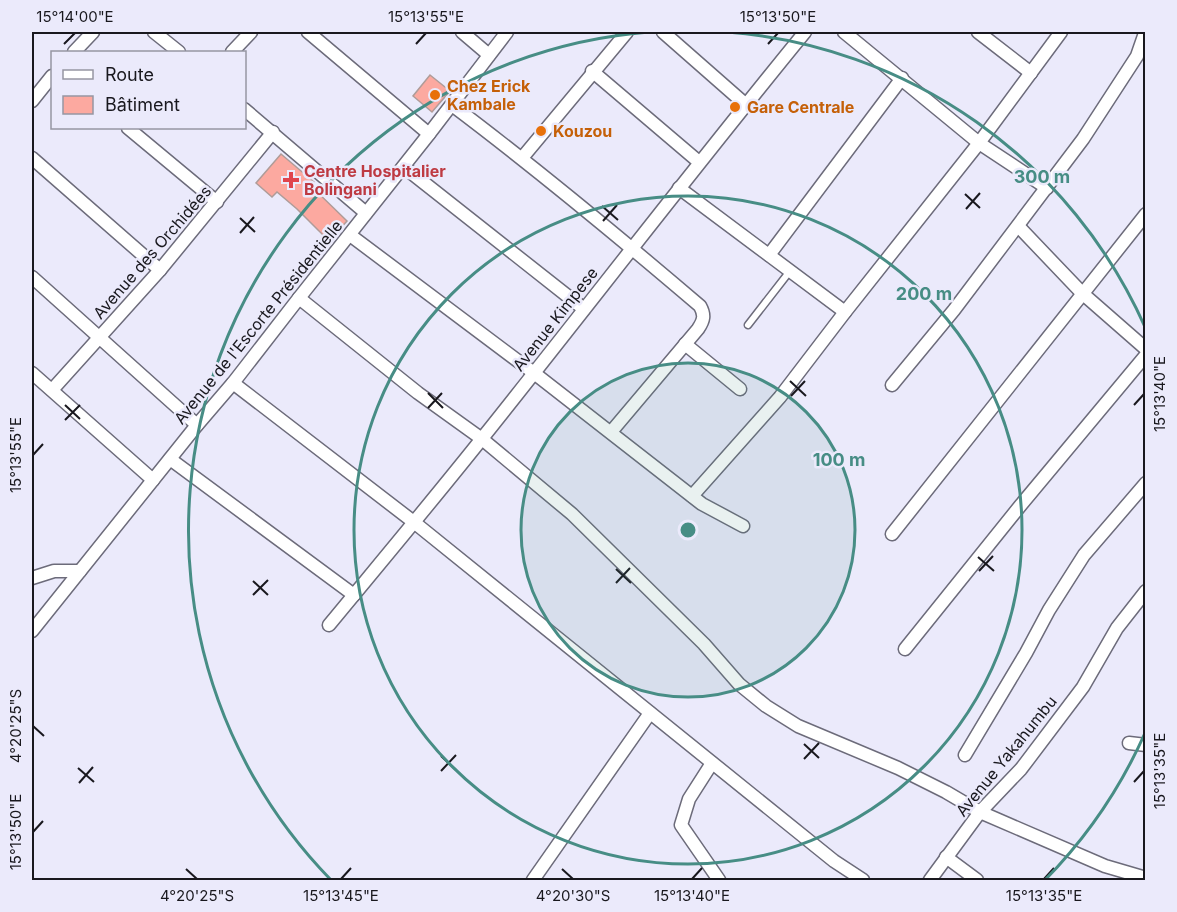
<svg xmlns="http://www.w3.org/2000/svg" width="1177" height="912" font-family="Inter,sans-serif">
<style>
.building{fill:#fca9a0;stroke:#af9c99;stroke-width:1.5}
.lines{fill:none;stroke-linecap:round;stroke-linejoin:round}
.service-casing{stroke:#6c6b7a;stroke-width:9}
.minor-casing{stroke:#6c6b7a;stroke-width:15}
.service{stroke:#fff;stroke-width:6}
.minor{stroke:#fff;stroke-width:12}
.ticks{fill:none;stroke:#19181e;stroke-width:2}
.ring{fill:none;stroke:#478d85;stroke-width:3}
.food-dot{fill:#e8710a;stroke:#ebeafb;stroke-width:2}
.health-dot{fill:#e0444e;stroke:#ebeafb;stroke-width:2}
.labels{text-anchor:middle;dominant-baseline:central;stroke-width:5;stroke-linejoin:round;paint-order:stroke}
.food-label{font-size:16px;font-weight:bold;fill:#c56008;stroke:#ebeafb;text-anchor:start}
.health-label{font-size:16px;font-weight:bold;fill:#be3a42;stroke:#ebeafb;text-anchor:start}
.street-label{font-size:16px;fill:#19181e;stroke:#ebeafb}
.centre{fill:#478d85;stroke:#ebeafb;stroke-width:3}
.ring-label{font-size:18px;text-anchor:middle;font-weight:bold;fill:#478d85;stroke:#ebeafb;stroke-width:5;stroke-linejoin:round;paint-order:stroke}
.neatline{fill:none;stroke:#19181e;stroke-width:2}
.ticks-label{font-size:15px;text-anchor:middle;fill:#19181e}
</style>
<rect width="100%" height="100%" fill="#ebeafb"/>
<g class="building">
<polygon points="430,75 450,91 432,112 413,96"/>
<polygon points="281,154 314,182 311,186 347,221 329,241 297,209 277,192 272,197 256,183"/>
</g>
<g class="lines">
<defs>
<polyline id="service" points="748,325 790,271"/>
<g id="minor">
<polyline points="154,32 179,52"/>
<polyline points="308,32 429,134"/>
<polyline points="462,32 489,55"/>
<polyline points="663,32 745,104"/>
<polyline points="844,32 979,143 1047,188"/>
<polyline points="978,32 1031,73"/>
<polyline points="74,52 93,32"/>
<polyline points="232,52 251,32"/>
<polyline points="592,71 699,162"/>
<polyline points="32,101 52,76"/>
<path d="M452,105c85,64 167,132 248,201 5,9 4,14 -2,23l-87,103"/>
<polyline points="244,109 366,213"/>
<polyline points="128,128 217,202"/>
<polyline points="32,158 160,270"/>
<polyline points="522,158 627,32"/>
<polyline points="404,167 584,309"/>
<polyline points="679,188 845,312"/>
<polyline points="1018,226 1082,293 1146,349"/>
<polyline points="350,235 534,373 702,504 743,526"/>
<polyline points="769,255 902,78"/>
<polyline points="32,277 197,425"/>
<polyline points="299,298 418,393 482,439 572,514 704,644 739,684 766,706 798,726 898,768 946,792 980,812 1105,866 1146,878"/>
<polyline points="685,344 740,389"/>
<polyline points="32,373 153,480"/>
<polyline points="233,383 415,523 834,861 863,880"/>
<polyline points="892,385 954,310 1083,139 1137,56 1145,33"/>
<polyline points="52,390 160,270 273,132"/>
<polyline points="170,459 354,595"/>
<polyline points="692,496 780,397 845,312 979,143 1061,32"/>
<polyline points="892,534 1146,214"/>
<polyline points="32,578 54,571 80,571"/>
<path d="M329,625c52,-63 104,-125 155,-189 107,-134 212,-271 321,-404"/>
<polyline points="32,631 197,425 233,383 299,298 429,134 507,32"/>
<polyline points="905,649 1020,506 1146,355"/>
<polyline points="1129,743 1146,745"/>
<polyline points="965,755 1026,653 1049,610 1084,555 1146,483"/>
<polyline points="712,763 689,799 681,825 719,880"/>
<polyline points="946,857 977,880"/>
<polyline points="533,880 650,713"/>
<polyline points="930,880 980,812 1021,769 1083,687 1117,628 1146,591"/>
</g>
</defs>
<use href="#service" class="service-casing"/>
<use href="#minor" class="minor-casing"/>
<use href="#service" class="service"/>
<use href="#minor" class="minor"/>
</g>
<path class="ticks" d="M64,44l11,-11M416,44l10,-11M768,44l10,-11M965,194l15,14M602,206l16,14M966,209l14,-16M240,218l15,14M603,221l14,-16M240,233l14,-16M790,381l16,15M428,393l15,15M791,396l14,-15M65,405l15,14M1134,405l10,-11M428,408l14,-15M65,420l15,-15M33,455l10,-11M978,557l16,14M616,569l15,14M979,571l14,-15M253,581l15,14M616,583l14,-15M253,595l15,-15M33,726l11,10M804,744l15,14M441,756l15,14M804,759l15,-16M78,768l16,14M441,771l15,-16M1134,782l10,-11M79,783l14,-16M33,832l10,-11M186,869l11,10M562,869l11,10M341,879l10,-11M692,879l10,-11M1044,879l10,-11"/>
<circle cx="688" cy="530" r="167" fill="#478d85" fill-opacity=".12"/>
<g class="ring">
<circle cx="688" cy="530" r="167"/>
<circle cx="688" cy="530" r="334"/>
<path d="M1145 733A500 500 0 0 1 1045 880M331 880A500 500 0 0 1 649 32M727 32A500 500 0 0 1 1145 327"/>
</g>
<g class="food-dot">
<circle cx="435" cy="95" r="6"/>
<circle cx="735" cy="107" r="6"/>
<circle cx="541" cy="131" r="6"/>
</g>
<path class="health-dot" d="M288 171h6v6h6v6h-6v6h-6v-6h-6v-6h6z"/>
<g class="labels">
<g class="food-label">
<text x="447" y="86">Chez Erick<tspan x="447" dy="18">Kambale</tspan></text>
<text x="747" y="107">Gare Centrale</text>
<text x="553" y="131">Kouzou</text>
</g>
<g class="health-label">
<text x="304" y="171">Centre Hospitalier<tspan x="304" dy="18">Bolingani</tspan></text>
</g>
<g class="street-label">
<text transform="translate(152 252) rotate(-49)">Avenue des Orchidées</text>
<text transform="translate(555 319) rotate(-52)">Avenue Kimpese</text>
<text transform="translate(258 322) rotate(-51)">Avenue de l'Escorte Présidentielle</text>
<text transform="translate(1006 756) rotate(-51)">Avenue Yakahumbu</text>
</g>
</g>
<circle cx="688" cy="530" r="9" class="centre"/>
<g class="ring-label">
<text x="1042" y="183">300 m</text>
<text x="924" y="300">200 m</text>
<text x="839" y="466">100 m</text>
</g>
<rect width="1177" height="912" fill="none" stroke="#ebeafb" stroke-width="66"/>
<rect x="51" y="51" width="195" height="78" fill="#ebeafb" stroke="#9796a3" stroke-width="1.5"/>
<rect x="63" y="70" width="30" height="9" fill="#ffffff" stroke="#9796a3" stroke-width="1.5"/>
<text x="105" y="81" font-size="18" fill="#19181e">Route</text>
<rect x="63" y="96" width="30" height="18" fill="#fca9a0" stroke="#9796a3" stroke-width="1.5"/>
<text x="105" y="111" font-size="18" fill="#19181e">Bâtiment</text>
<rect x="33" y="33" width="1111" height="846" class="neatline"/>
<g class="ticks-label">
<text x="75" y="22">15°14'00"E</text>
<text x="426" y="22">15°13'55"E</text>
<text x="778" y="22">15°13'50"E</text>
<text transform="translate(1160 394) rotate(-90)" y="5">15°13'40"E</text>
<text transform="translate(16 455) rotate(-90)" y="5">15°13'55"E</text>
<text transform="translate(16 726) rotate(-90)" y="5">4°20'25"S</text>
<text transform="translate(1160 771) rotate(-90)" y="5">15°13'35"E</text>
<text transform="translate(16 832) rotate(-90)" y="5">15°13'50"E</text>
<text x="197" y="901">4°20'25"S</text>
<text x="341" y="901">15°13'45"E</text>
<text x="573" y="901">4°20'30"S</text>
<text x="692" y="901">15°13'40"E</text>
<text x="1044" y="901">15°13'35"E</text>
</g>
</svg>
